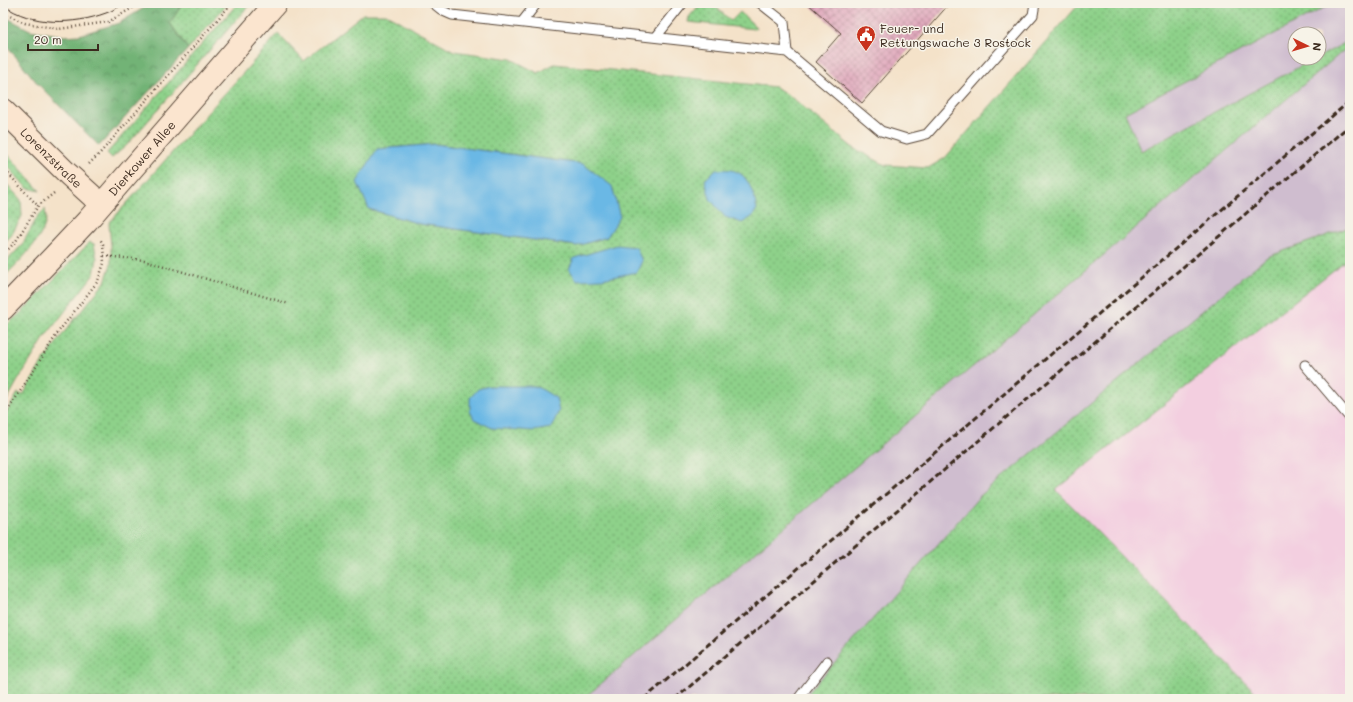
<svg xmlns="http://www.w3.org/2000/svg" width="1353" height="702" font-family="Mali,sans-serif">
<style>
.built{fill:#f3cfe0}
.industrial{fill:#cfbdcf}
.grass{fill:url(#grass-dots);stroke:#647e54;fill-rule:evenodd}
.forest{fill:url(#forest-crowns);stroke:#566e4a}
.water{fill:#6bb8e5;stroke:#537182}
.building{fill:url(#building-cross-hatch)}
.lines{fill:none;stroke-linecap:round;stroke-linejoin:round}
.lane-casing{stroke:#574638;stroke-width:11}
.secondary-casing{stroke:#574638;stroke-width:24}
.path{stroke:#574638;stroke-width:2.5;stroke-dasharray:1 3;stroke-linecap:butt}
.lane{stroke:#fff;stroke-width:9}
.secondary{stroke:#fbe5cf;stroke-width:22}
.tram{stroke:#3b2a1e;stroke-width:1}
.rail{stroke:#3b2a1e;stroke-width:3;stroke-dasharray:6 3;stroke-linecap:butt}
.labels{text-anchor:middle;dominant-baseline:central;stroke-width:3;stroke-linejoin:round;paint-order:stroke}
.poi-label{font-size:12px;fill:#3b2a1e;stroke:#f7f3e8;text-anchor:start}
.street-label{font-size:12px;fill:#3b2a1e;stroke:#f7f3e8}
</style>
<defs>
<pattern id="grass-dots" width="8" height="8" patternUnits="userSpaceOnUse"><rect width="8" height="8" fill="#8ed18a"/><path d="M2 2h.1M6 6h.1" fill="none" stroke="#75aa70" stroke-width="1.8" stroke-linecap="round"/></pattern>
<pattern id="forest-crowns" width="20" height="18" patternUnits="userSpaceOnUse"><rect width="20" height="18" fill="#72b376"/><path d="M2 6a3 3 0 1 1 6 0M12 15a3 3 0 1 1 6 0" fill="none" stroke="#5f9260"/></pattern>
<pattern id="building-cross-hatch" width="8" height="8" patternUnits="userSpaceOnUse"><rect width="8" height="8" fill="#e1a9bd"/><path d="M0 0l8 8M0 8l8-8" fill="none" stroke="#b88a99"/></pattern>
</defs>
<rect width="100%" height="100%" fill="#f7f3e8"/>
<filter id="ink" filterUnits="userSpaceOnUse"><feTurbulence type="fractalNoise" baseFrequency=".025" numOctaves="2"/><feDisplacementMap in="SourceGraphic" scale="8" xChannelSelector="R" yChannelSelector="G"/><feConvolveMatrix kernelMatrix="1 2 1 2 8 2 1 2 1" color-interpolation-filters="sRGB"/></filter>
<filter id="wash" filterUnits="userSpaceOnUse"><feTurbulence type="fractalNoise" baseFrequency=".012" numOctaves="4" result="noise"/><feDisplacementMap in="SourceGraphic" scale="16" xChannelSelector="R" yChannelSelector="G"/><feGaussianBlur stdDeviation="0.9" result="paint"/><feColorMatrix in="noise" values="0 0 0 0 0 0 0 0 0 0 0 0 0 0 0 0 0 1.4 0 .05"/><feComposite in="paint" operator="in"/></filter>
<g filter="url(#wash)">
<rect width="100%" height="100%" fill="#f4e2c9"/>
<polygon class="built" points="1350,257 1350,699 1262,699 1055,490"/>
<g class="industrial">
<polygon points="1333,3 1350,3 1350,40 1319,57 1319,34 1295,34 1295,58 1316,58 1140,151 1125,113"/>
<polygon points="1350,45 1350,227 1267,257 803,699 583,699"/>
</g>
<g class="grass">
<polygon points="183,3 228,3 188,49 170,23"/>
<polygon points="238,3 251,3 127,145 112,158 107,153"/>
<polygon points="701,3 719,3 716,7 731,21 740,12 755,26 756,28 754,29 688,22 689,17"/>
<path d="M1080,3h253l-208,110 16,38 175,-93h3v-1l31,-17v5l-767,654h-580v-281l15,-25 5,2 17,-29 25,-35 40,-49 6,-18v-18l-2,-23 169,-189 26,27 59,-47h23l68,37 57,8 27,14 16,-9 222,23 19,13 57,47 33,18 43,3 17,-10zM435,144l148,20 24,73 -31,9 -156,-22 -51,-15 8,-60z"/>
<polygon points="3,149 40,191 27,188 3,161"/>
<polygon points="3,180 21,200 22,216 11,236 3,244"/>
<path d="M45,209c0,3 1,6 1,9 -1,21 -30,46 -43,60v-13l19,-20 16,-29z"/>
<polygon points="1350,227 1350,257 1056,490 1262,699 803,699 980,496 1267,257"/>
<polygon points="90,242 94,244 97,259 94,274 45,337 17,382 3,407 3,328 23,311"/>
</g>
<polygon class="forest" points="152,3 183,3 170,23 188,49 99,146 38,84 3,41 3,28 5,17 30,30 64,36 79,35 119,23"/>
<g class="water">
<polygon points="435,144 583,164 612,186 620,217 607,237 577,246 420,224 369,209 357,182 377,149"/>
<path d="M715,170c5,0 11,-1 16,0 18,3 22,23 26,39l-5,8 -10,6 -17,-6 -15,-18 -5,-19z"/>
<polygon points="617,245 636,247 642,261 637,272 602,279 577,280 569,269 574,258"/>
<polygon points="489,386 534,386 543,390 556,398 559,411 551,428 534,431 492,428 474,419 470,411 470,398 478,389"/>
</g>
<g id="blocks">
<polygon class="building" points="807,3 950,3 862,103 816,62 841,33"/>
</g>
</g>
<g filter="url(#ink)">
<use href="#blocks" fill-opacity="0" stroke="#574638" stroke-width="1"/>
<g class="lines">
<defs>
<g id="lane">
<polyline points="433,3 443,11 452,15 787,52 881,131 907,139 927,134 1033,15 1035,3"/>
<polyline points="760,3 784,22 787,52"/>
<polyline points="522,22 537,3"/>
<polyline points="656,37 683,3"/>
<polyline points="1305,365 1350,418"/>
<polyline points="798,699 827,661"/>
</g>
<g id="secondary">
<path id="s1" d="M3,110l65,64 33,30"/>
<path id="s2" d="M3,309l50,-52 34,-36 189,-218"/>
</g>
</defs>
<use href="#lane" class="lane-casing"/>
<use href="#secondary" class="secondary-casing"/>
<g class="path">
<polyline points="3,13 25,23 59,29 108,22 134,7 138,3"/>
<polyline points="89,164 101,152 232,3"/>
<polyline points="3,168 38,206"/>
<polyline points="3,255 16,241 38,206 54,193"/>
<polyline points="104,256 144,260 289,304"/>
<polyline points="3,418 59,331 98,281 104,263 103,244 100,239"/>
</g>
<use href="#lane" class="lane"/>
<use href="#secondary" class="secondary"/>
<g class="tram">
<path d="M39,3c14,4 31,4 44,0"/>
<path d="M3,5c29,21 71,20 103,8 7,-2 13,-7 20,-10"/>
</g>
<g class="rail">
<polyline points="644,699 1350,101"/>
<polyline points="675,699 1350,125"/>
</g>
</g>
</g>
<defs>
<symbol id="civic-pin" viewBox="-11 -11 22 30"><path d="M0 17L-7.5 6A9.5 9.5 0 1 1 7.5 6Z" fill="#c8321e" stroke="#f7f3e8"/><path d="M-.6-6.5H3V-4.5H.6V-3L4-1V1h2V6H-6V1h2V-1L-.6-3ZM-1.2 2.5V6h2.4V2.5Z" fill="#fff"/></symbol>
</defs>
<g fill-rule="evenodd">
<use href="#civic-pin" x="855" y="24" width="22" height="30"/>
</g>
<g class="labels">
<g class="poi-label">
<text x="880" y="28">Feuer- und<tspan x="880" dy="14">Rettungswache 3 Rostock</tspan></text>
</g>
<g class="street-label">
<text stroke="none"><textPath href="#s1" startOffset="68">Lorenzstraße</textPath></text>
<text stroke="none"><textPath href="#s2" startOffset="205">Dierkower Allee</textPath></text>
</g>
</g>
<rect width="1353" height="702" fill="none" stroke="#f7f3e8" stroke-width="16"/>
<g transform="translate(1307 46) rotate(95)"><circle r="19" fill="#f7f3e8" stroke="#aca397"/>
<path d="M0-3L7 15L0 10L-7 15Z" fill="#c8321e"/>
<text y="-6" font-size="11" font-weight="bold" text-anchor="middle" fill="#3b2a1e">N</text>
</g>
<path d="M28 44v6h70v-6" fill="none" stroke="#3b2a1e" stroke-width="2"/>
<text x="34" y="44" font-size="12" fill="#3b2a1e" stroke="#f7f3e8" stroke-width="3" paint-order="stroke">20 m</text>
</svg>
